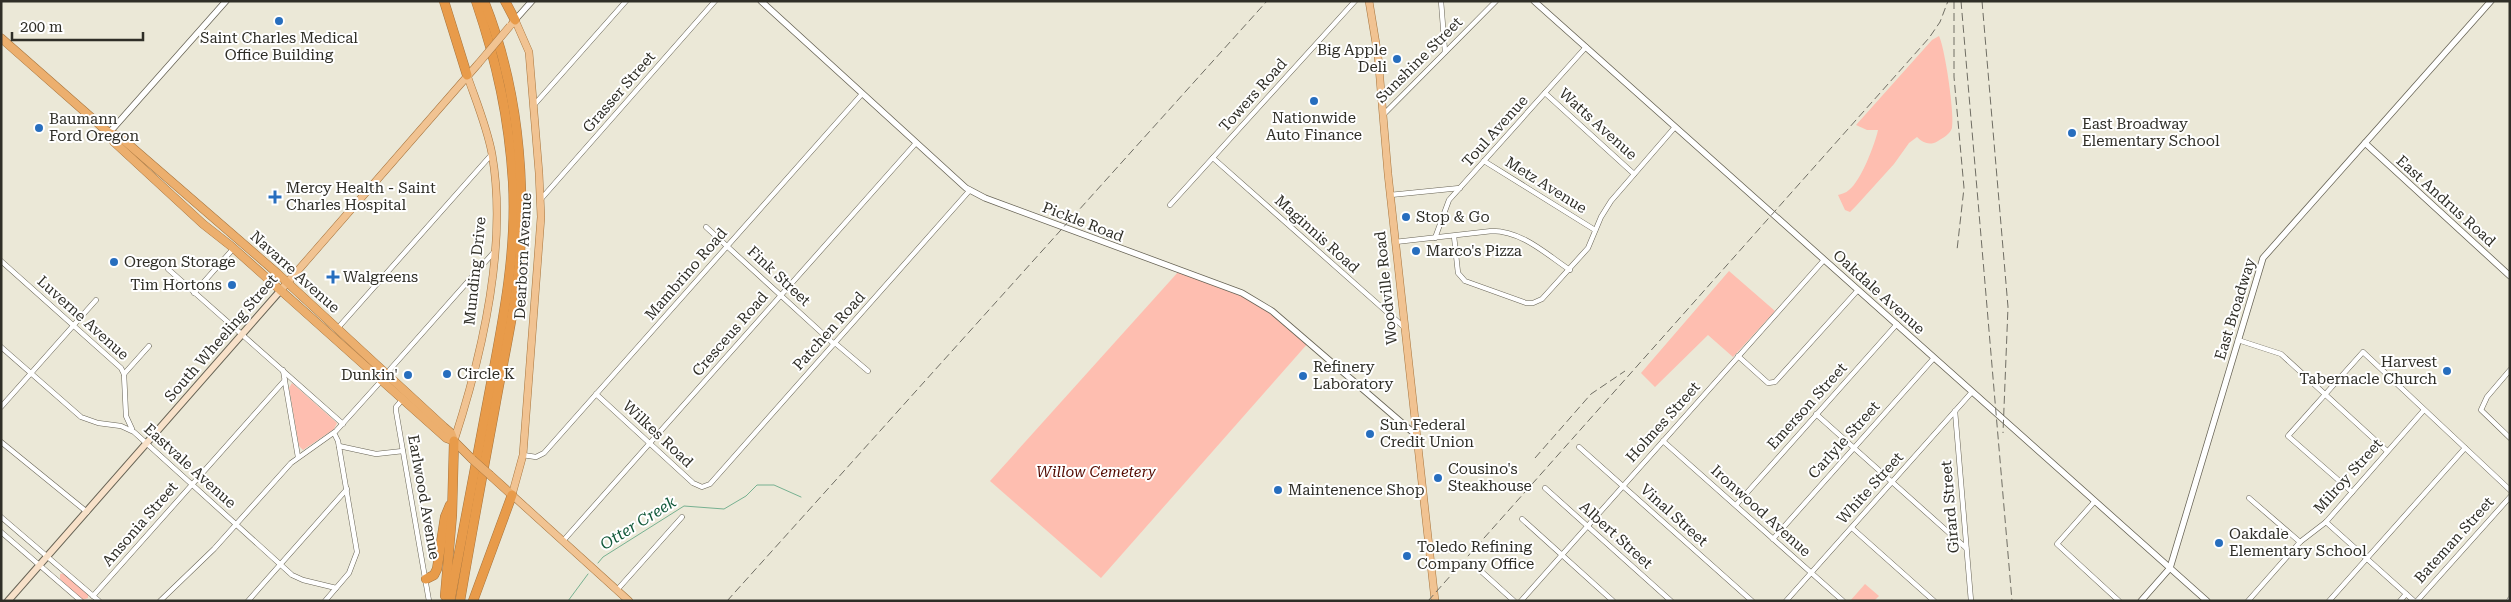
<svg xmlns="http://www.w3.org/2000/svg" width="2511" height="602" font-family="'Roboto Serif',serif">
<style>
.green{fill:#febeb0}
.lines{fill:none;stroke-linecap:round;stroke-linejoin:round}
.stream{stroke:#77b191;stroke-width:1}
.minor-casing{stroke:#676355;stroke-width:5.5}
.tertiary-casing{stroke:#676355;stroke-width:7}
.secondary-casing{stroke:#676355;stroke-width:8}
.primary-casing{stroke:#a7753e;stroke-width:8}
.trunk-casing{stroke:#a7753e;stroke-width:9}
.motorway-casing{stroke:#a7753e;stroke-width:10}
.minor{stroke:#fff;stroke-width:4.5}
.tertiary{stroke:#fff;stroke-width:5.5}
.secondary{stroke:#f8e1c9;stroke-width:6}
.primary{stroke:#f1c392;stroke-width:7}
.trunk{stroke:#ecaf6e;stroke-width:8}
.motorway{stroke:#e89b4a;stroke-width:9}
.rail{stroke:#706e64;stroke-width:1;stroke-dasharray:8 4;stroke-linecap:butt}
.primary-bridge-casing{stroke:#a7753e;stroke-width:8;stroke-linecap:butt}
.trunk-bridge-casing{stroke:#a7753e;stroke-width:9;stroke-linecap:butt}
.primary-bridge{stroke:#f1c392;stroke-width:7}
.trunk-bridge{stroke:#ecaf6e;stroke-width:8}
.poi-dot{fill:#276ebe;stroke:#fff;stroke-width:2}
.labels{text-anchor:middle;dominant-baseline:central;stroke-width:4;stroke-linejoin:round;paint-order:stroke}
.poi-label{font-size:15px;fill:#2f2e27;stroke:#fff;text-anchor:start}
.street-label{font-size:15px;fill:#2f2e27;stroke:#fff}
.park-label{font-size:15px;font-style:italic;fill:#540a00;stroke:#fff}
.water-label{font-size:16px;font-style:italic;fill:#12593a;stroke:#fff}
</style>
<rect width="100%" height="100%" fill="#ebe8d7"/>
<g class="green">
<path d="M1939,36c6,12 16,80 13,92 -2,6 -9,10 -14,13 -8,5 -15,2 -21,-4l-8,6 -15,21 -38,42 -6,6 -5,-2 -7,-15c3,-1 8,-2 11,-5 12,-9 26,-46 29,-60h-11l-11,-5 76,-85z"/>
<polygon points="1179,271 1259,302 1309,342 1101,578 990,481"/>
<polygon points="1729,271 1775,311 1733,357 1708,335 1655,387 1641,373"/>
<polygon points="292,383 337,423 334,429 303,450 299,446 289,388"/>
<polygon points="65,573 88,594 88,598 82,600 60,579 60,574"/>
<polygon points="1865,584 1879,596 1874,601 1850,601"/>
</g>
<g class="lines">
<g class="stream">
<polyline points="598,563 603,557 684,506 724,509 746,496 757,485 774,485 801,497"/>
<polyline points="568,601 588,574"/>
</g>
<defs>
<g id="minor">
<polyline points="1441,1 1445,52"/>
<polyline points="1545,93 1634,174"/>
<polyline points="534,105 626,1"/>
<polyline points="1383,115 1496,1"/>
<polyline points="1213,158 1405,328"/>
<polyline points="1484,161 1595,230"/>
<polyline points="1390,195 1460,188"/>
<polyline points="541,199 715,1"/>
<polyline points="1170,205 1355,1"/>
<polyline points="706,227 834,344"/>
<polyline points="1454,236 1458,273 1465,281 1526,303 1533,303 1542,299 1588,248 1601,217 1611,201 1675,127"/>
<polyline points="1435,238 1449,200 1586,47"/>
<path d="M1395,242l97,-11c30,0 54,23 78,39"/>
<polyline points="1,261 121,368 124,374 126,416 132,429"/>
<polyline points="168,269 343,424"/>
<polyline points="194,293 233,249"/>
<polyline points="337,329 492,154"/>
<polyline points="2238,340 2281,354 2387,451"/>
<polyline points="835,343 868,371"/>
<polyline points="1,347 81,417 98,423 121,426 134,432 292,575 303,580 336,588"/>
<polyline points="1738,356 1768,383 1775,382 1858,290"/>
<polyline points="283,370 298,457"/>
<polyline points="2510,370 2487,397 2481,410 2510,438"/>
<polyline points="124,374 149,346"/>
<polyline points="386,374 494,252"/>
<polyline points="596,394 693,483 702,487 710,484 970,190"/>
<polyline points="402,400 396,407 396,411 429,601"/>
<polyline points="1,407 96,300"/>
<polyline points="1955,411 1971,601"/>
<polyline points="1816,414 1966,548"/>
<polyline points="1663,441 1843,601"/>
<polyline points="1,442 87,512"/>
<polyline points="339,446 376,454 403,451"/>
<polyline points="1579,447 1752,601"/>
<polyline points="523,455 536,457 544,453 862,94"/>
<polyline points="1545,488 1671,601"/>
<polyline points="2352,492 2288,436 2363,352 2510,490"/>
<polyline points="2249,498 2300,542"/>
<polyline points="2095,501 2057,544 2119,601"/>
<polyline points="1736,505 1897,324"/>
<polyline points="1,517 99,601"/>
<polyline points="1522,519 1613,601"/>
<polyline points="2326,522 2414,601"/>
<polyline points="1852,528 1934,601"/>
<polyline points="1,532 81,601"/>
<polyline points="1773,539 1934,358"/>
<polyline points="563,541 916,143"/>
<polyline points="1472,563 1514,601"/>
<polyline points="617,590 682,517"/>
<polyline points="93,596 285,380"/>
<polyline points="160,601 214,549 291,463 336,431 381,381"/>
<polyline points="248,601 347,489"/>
<polyline points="325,601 349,573 357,552 338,441 334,433"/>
<polyline points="1521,601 1824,260"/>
<polyline points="1786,601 1972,392"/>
<polyline points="2248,601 2300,542 2326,522 2424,410"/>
<polyline points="2329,601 2465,448"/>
<polyline points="2400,601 2406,594"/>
<polyline points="2417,601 2510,497"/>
<polyline points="2509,601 2510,599"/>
</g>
<g id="tertiary">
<polyline points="761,1 966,188 985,198 1242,293 1272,311 1416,435"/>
<polyline points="1534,1 2207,601"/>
<polyline points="515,20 532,1"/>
<polyline points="109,133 226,1"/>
<polyline points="2365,143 2510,276"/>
<polyline points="2141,601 2170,568 2263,258 2491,1"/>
</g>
<polyline id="secondary" points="8,601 280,291"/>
<g id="primary">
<polyline points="1369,1 1378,56 1388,174 1435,601"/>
<polyline points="512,24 515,20 529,52 539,173 541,217 523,455 512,495 629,601"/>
<polyline points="280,291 478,64"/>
<path d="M454,441c28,-86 54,-195 38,-287 -5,-27 -16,-53 -25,-79"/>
</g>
<g id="trunk">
<polyline points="1,38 109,133 114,142 203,224 231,246 446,438 454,441 472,459"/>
<polyline points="109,133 119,136 277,273 444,427 451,433 454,441"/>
<polyline points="490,475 512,495"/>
</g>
<g id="motorway">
<polyline points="444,1 467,75"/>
<polyline points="505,1 515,20"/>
<polyline points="426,579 434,575 437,569 445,517 450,505"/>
<polyline points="445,596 452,515 454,441"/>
<path d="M450,601c13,-71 27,-142 40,-212 13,-68 27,-137 23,-207 -4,-65 -16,-119 -37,-181"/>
<path d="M460,601c11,-65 23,-129 35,-194 9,-51 21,-102 25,-153 5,-85 -4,-173 -36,-253"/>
<polyline points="473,601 512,495"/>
</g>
</defs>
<use href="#minor" class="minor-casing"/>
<use href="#tertiary" class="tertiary-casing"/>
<use href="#secondary" class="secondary-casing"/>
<use href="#primary" class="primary-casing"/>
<use href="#trunk" class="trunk-casing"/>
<use href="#motorway" class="motorway-casing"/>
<use href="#minor" class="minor"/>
<use href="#tertiary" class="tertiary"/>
<use href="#secondary" class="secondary"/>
<use href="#primary" class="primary"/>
<use href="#trunk" class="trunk"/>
<use href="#motorway" class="motorway"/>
<g class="rail">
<polyline points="1954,1 1954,77 1964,188 1957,250"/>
<polyline points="1961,1 2012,601"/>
<polyline points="1982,1 2008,307 2003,433"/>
<polyline points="1535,458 1591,394 1625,371"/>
<polyline points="727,601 1267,1"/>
<polyline points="1428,601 1929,38 1940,22 1948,1"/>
</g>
<defs>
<polyline id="primary-bridge" points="478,64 510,26"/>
<polyline id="trunk-bridge" points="472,459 490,475"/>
</defs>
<use href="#primary-bridge" class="primary-bridge-casing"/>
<use href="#trunk-bridge" class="trunk-bridge-casing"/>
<use href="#primary-bridge" class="primary-bridge"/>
<use href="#trunk-bridge" class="trunk-bridge"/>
</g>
<g class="poi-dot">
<circle cx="279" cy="21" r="5"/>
<circle cx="1397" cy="59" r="5"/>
<circle cx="1314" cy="101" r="5"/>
<circle cx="39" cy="128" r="5"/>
<circle cx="2072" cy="133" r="5"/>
<path d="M272.5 189.5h5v5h5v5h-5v5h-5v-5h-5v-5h5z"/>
<circle cx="1406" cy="217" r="5"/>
<circle cx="1416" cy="251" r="5"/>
<circle cx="114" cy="262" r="5"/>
<path d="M330.5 269.5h5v5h5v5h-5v5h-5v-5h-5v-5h5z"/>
<circle cx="232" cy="285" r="5"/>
<circle cx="2447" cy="371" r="5"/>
<circle cx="447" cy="374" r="5"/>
<circle cx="408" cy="375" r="5"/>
<circle cx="1303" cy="376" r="5"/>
<circle cx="1370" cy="434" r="5"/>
<circle cx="1438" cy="478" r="5"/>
<circle cx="1278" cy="490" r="5"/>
<circle cx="2219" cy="543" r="5"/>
<circle cx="1407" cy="556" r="5"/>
</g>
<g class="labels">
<g class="poi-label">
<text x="279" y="38" text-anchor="middle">Saint Charles Medical<tspan x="279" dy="17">Office Building</tspan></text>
<text x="1387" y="50" text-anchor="end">Big Apple<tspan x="1387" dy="17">Deli</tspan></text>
<text x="1314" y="118" text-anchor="middle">Nationwide<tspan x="1314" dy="17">Auto Finance</tspan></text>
<text x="49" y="119">Baumann<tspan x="49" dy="17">Ford Oregon</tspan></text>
<text x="2082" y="124">East Broadway<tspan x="2082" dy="17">Elementary School</tspan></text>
<text x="286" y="188">Mercy Health - Saint<tspan x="286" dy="17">Charles Hospital</tspan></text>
<text x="1416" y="217">Stop &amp; Go</text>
<text x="1426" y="251">Marco's Pizza</text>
<text x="124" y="262">Oregon Storage</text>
<text x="343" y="277">Walgreens</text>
<text x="222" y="285" text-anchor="end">Tim Hortons</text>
<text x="2437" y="362" text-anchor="end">Harvest<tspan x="2437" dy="17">Tabernacle Church</tspan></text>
<text x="1313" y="367">Refinery<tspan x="1313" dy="17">Laboratory</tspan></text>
<text x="457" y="374">Circle K</text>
<text x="398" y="375" text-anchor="end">Dunkin'</text>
<text x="1380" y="425">Sun Federal<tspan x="1380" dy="17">Credit Union</tspan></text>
<text x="1448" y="469">Cousino's<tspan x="1448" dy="17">Steakhouse</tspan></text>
<text x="1288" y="490">Maintenence Shop</text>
<text x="2229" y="534">Oakdale<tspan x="2229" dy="17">Elementary School</tspan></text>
<text x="1417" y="547">Toledo Refining<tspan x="1417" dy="17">Company Office</tspan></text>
</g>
<g class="street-label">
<text transform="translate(1419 60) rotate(-45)">Sunshine Street</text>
<text transform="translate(619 92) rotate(-49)">Grasser Street</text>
<text transform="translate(1253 95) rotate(-48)">Towers Road</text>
<text transform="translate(1598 124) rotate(42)">Watts Avenue</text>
<text transform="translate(1495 131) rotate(-48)">Toul Avenue</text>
<text transform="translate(1546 185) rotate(32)">Metz Avenue</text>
<text transform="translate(2446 201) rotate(42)">East Andrus Road</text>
<text transform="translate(1083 222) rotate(21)">Pickle Road</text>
<text transform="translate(1317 234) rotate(42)">Maginnis Road</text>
<text transform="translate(523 256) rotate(-87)">Dearborn Avenue</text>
<text transform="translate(475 271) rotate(-84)">Munding Drive</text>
<text transform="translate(295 272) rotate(42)">Navarre Avenue</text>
<text transform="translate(686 274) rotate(-49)">Mambrino Road</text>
<text transform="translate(779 276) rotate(43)">Fink Street</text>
<text transform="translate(1386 288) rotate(-96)">Woodville Road</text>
<text transform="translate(1879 292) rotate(42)">Oakdale Avenue</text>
<text transform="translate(2235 309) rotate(-73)">East Broadway</text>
<text transform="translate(83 318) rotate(42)">Luverne Avenue</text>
<text transform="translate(829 331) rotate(-48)">Patchen Road</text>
<text transform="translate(730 334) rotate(-49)">Cresceus Road</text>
<text transform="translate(221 338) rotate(-49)">South Wheeling Street</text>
<text transform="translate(1807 406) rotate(-48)">Emerson Street</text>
<text transform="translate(1663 422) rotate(-48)">Holmes Street</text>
<text transform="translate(658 434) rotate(43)">Wilkes Road</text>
<text transform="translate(1844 440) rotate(-48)">Carlyle Street</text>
<text transform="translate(190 466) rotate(42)">Eastvale Avenue</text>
<text transform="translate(2348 476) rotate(-48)">Milroy Street</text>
<text transform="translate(1870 488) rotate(-48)">White Street</text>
<text transform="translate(424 497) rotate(80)">Earlwood Avenue</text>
<text transform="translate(1950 507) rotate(-95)">Girard Street</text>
<text transform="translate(1761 511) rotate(42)">Ironwood Avenue</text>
<text transform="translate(1674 515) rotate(42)">Vinal Street</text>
<text transform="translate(140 524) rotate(-49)">Ansonia Street</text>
<text transform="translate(1616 535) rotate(42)">Albert Street</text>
<text transform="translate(2454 540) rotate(-48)">Bateman Street</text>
</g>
<g class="park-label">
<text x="1096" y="472">Willow Cemetery</text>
</g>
<g class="water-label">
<text transform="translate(638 523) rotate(-32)">Otter Creek</text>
</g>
</g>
<rect width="2511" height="602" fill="none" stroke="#2f2e27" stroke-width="5"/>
<path d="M12 32v8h131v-8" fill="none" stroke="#2f2e27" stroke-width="2.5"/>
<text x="20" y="32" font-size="15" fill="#2f2e27" stroke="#ffffff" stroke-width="4" paint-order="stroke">200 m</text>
</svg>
